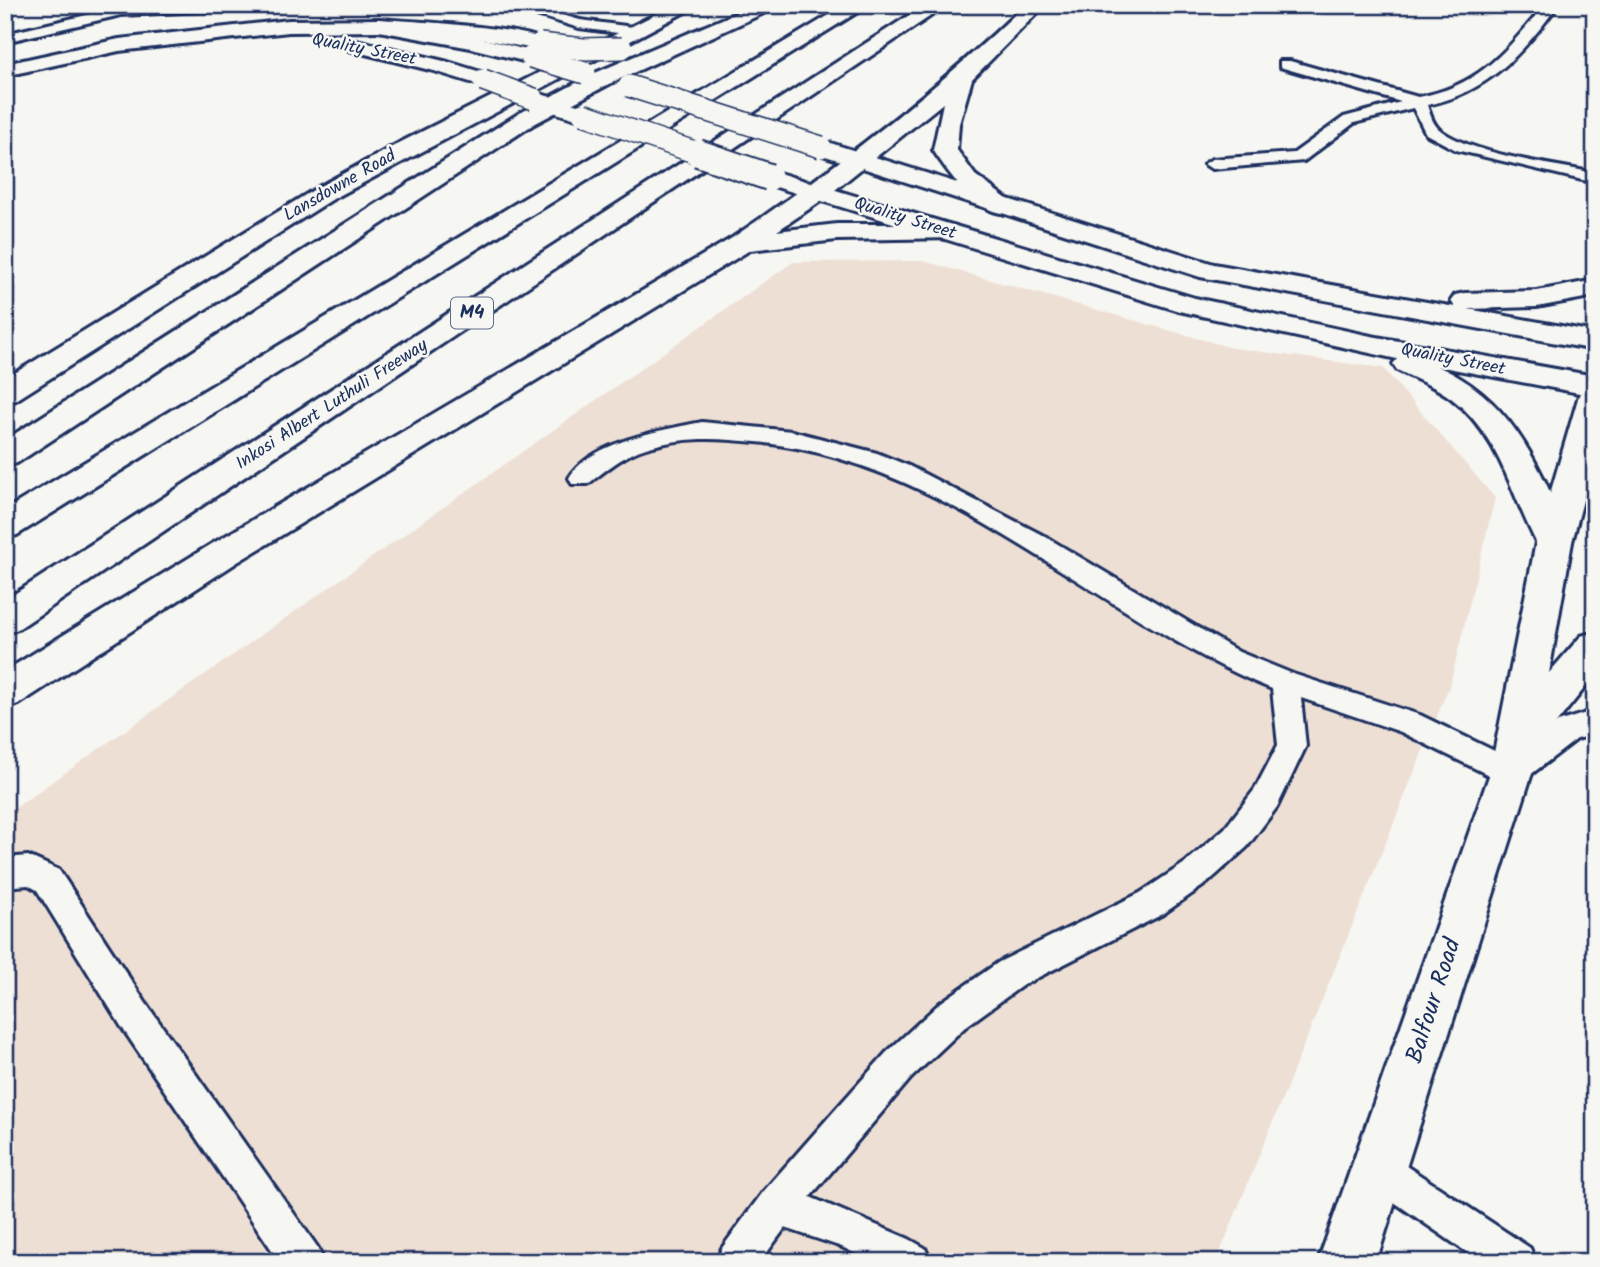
<svg xmlns="http://www.w3.org/2000/svg" width="1600" height="1267" font-family="Kalam,sans-serif">
<style>
.built{fill:#eedfd4}
.lines{fill:none;stroke-linecap:round;stroke-linejoin:round}
.lane-casing{stroke:#1b2f5e;stroke-width:6}
.street-casing{stroke:#1b2f5e;stroke-width:6}
.secondary-casing{stroke:#1b2f5e;stroke-width:6}
.highway-casing{stroke:#1b2f5e;stroke-width:6}
.lane{fill:#f6f6f2;fill-rule:evenodd}
.street{fill:#f6f6f2;fill-rule:evenodd}
.secondary{fill:#f6f6f2;fill-rule:evenodd}
.highway{fill:#f6f6f2;fill-rule:evenodd}
.secondary-bridge-far1-casing{stroke:#1b2f5e;stroke-width:24;stroke-linecap:butt}
.secondary-bridge-casing{stroke:#1b2f5e;stroke-width:30;stroke-linecap:butt}
.highway-bridge-casing{stroke:#1b2f5e;stroke-width:24;stroke-linecap:butt}
.secondary-bridge-far1{stroke:#f6f6f2;stroke-width:21}
.secondary-bridge{stroke:#f6f6f2;stroke-width:26}
.highway-bridge{stroke:#f6f6f2;stroke-width:21}
.labels{text-anchor:middle;dominant-baseline:central;stroke-width:5;stroke-linejoin:round;paint-order:stroke}
.far-street-label{font-size:18px;fill:#1b2f5e;stroke:#f6f6f2}
.shield{fill:#f6f6f2;stroke:#5d6b8a;stroke-width:2}
.shield-label{font-size:19px;font-weight:bold;fill:#1b2f5e}
.near-street-label{font-size:24px;fill:#1b2f5e;stroke:#f6f6f2}
</style>
<rect width="100%" height="100%" fill="#f6f6f2"/>
<filter id="ink" filterUnits="userSpaceOnUse"><feTurbulence type="fractalNoise" baseFrequency=".0143" numOctaves="2"/><feDisplacementMap in="SourceGraphic" scale="14" xChannelSelector="R" yChannelSelector="G"/><feConvolveMatrix kernelMatrix="1 2 1 2 8 2 1 2 1" color-interpolation-filters="sRGB"/></filter>
<g filter="url(#ink)">
<polygon class="built" points="923,261 1232,348 1383,368 1495,498 1450,684 1216,1262 5,1262 5,815 793,262"/>
<g class="lines">
<defs>
<g id="lane">
<polygon points="158,5 248,5 242,9 121,15 5,42 5,34 121,7"/>
<polygon points="504,5 526,5 580,20 633,27 640,31 633,35 579,28"/>
<path d="M1545,5h13c-35,48 -71,88 -131,100 3,8 5,18 12,24 32,26 115,35 156,44v10l-139,-33 -30,-16 -13,-26 -59,15 -50,38 -92,8 -8,-5 8,-5 82,-6 50,-36 57,-15 -121,-35v-6h10l128,36c62,-11 88,-46 127,-92z"/>
<path d="M702,422l90,9 85,22 32,13 137,71 193,115 54,22 127,41 89,43 49,-36 37,-12v24l-18,5 -56,43 -10,4 -110,-54 -100,-34 5,48 -29,61 -30,40 -40,36 -44,31 -140,71 -58,42 -54,51 -101,119 99,42 16,9 6,14h-59l-30,-15 -57,-19 -25,34h-44l6,-14 41,-56 73,-83 50,-56 54,-50 59,-41 141,-69 45,-30 40,-35 30,-39 23,-44 -6,-56c-176,-72 -320,-228 -516,-247 -40,-4 -70,-6 -110,6 -21,6 -40,22 -58,36h-16l-3,-6c22,-37 94,-48 133,-56z"/>
<polygon points="28,856 59,870 145,1002 318,1248 324,1262 280,1262 121,1026 37,890 28,885 5,887 5,858"/>
<polygon points="1378,1150 1391,1156 1530,1248 1536,1262 1481,1262 1365,1182 1359,1169 1365,1156"/>
</g>
<g id="street">
<polygon points="674,5 698,5 333,199 16,400 5,403 5,379 315,189 401,142"/>
<polygon points="1595,385 1595,455 1572,542 1549,673 1581,636 1595,632 1595,675 1537,747 1532,773 1376,1262 1318,1262 1490,773 1536,542 1579,395 1584,388"/>
</g>
<g id="secondary">
<polygon points="379,19 472,36 538,53 541,57 531,63 471,48 379,31 289,32 119,51 5,76 5,64 119,39 289,20"/>
<polygon points="356,40 448,62 491,75 494,80 483,86 434,71 349,50 346,46 349,42"/>
<polygon points="534,92 591,109 594,114 583,121 526,104 523,99 526,94"/>
<polygon points="821,140 1214,264 1455,307 1451,301 1455,295 1465,293 1537,291 1595,280 1595,296 1537,307 1468,309 1595,332 1595,350 1200,277 813,152 809,147 813,142"/>
<path d="M769,170l426,128 176,38 224,40v20l-158,-30c78,34 103,103 135,176l-5,9 -13,4 -13,-4c-30,-53 -39,-114 -90,-153 -16,-12 -36,-19 -54,-28l-4,-6 4,-5 -218,-48 -419,-129 -3,-5 3,-5z"/>
</g>
<g id="highway">
<polygon points="755,5 781,5 611,83 534,124 17,463 5,466 5,440 518,114 595,73"/>
<polygon points="846,5 869,5 17,535 5,538 5,510"/>
<polygon points="925,5 947,5 18,629 5,634 5,600"/>
<path d="M1025,5h20l-73,74 -13,45 -2,26 18,25 36,27 4,5 -4,5c-31,8 -63,-40 -78,-62l10,-47 -118,95 -48,33 60,-7h110l9,2 4,6 -4,6 -119,2 -87,10 -514,313 -217,141 -14,4v-37l205,-126 522,-307c104,-70 202,-146 293,-233z"/>
<path d="M379,19c27,2 158,8 171,25l-10,6 -69,-13 -99,-8 -3,-4z"/>
</g>
</defs>
<use href="#lane" class="lane-casing"/>
<use href="#street" class="street-casing"/>
<use href="#secondary" class="secondary-casing"/>
<use href="#highway" class="highway-casing"/>
<use href="#lane" class="lane"/>
<use href="#street" class="street"/>
<use href="#secondary" class="secondary"/>
<use href="#highway" class="highway"/>
<defs>
<g id="secondary-bridge-far1">
<polyline points="531,57 585,73"/>
<polyline points="483,80 534,99"/>
<polyline points="629,86 821,147"/>
<polyline points="583,114 703,155"/>
</g>
<polyline id="secondary-bridge" points="698,153 769,177"/>
<polyline id="highway-bridge" points="540,44 583,49 622,48"/>
</defs>
<use href="#secondary-bridge-far1" class="secondary-bridge-far1-casing"/>
<use href="#secondary-bridge" class="secondary-bridge-casing"/>
<use href="#highway-bridge" class="highway-bridge-casing"/>
<use href="#secondary-bridge-far1" class="secondary-bridge-far1"/>
<use href="#secondary-bridge" class="secondary-bridge"/>
<use href="#highway-bridge" class="highway-bridge"/>
</g>
</g>
<g class="labels">
<g class="far-street-label">
<text transform="translate(364 50) rotate(11)">Quality Street</text>
<text transform="translate(340 186) rotate(-30)">Lansdowne Road</text>
<text transform="translate(905 219) rotate(17)">Quality Street</text>
<text transform="translate(1453 360) rotate(11)">Quality Street</text>
<text transform="translate(332 405) rotate(-33)">Inkosi Albert Luthuli Freeway</text>
</g>
<rect class="shield" x="451" y="297.5" width="42" height="31" rx="5"/>
<g class="shield-label">
<text x="472" y="313">M4</text>
</g>
<g class="near-street-label">
<text transform="translate(1434 1001) rotate(-72)">Balfour Road</text>
</g>
</g>
<rect width="1600" height="1267" fill="none" stroke="#f6f6f2" stroke-width="28"/>
<rect x="14" y="14" width="1572" height="1239" fill="none" stroke="#1b2f5e" stroke-width="2.5" filter="url(#ink)"/>
</svg>
